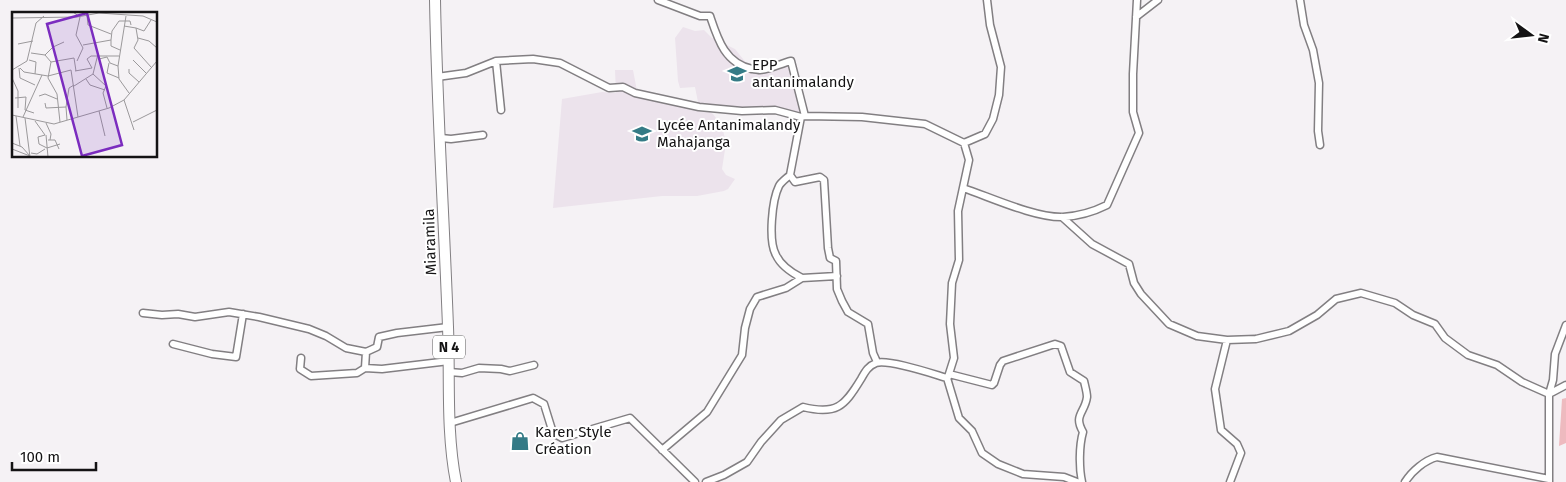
<svg xmlns="http://www.w3.org/2000/svg" width="1566" height="482" font-family="'Fira Sans',sans-serif">
<style>
.built{fill:#ece3ec}
.green{fill:#eebabf}
.lines{fill:none;stroke-linecap:round;stroke-linejoin:round}
.street-casing{stroke:#827f82;stroke-width:9}
.primary-casing{stroke:#827f82;stroke-width:12}
.street{stroke:#fff;stroke-width:6}
.primary{stroke:#fff;stroke-width:10}
.labels{text-anchor:middle;dominant-baseline:central;stroke-width:4;stroke-linejoin:round;paint-order:stroke}
.shield{fill:#fff;stroke:#5a5a5a;stroke-width:1}
.shield-label{font-size:14px;font-weight:bold;fill:#141314}
.poi-label{font-size:15px;fill:#141314;stroke:#fff;text-anchor:start}
.street-label{font-size:15px;fill:#141314;stroke:#fff}
.inset-road{fill:none;stroke:#9b999b;stroke-width:1}
.view{fill:#7b2cbf;fill-opacity:0.15;stroke:#7b2cbf;stroke-width:2.5}
.inset-edge{fill:none;stroke:#141314;stroke-width:2.5}
</style>
<rect width="100%" height="100%" fill="#f5f2f5"/>
<path class="built" d="M 683,27 L 695,31 L 704,30 L 712,38 L 735,49 L 747,64 L 772,66 L 794,63 L 801,95 L 801,117 L 775,110 L 699,107 L 695,87 L 680,88 L 678,81 L 675,38 Z
M 615,70 L 633,70 L 638,96 L 707,110 L 713,114 L 722,126 L 726,143 L 722,169 L 726,175 L 735,179 L 728,189 L 724,191 L 697,196 L 662,196 L 553,208 L 562,99 L 602,92 L 616,93 Z"/>
<path class="green" d="M 1566,398 L 1566,443 L 1559,446 L 1562,399 Z"/>
<g class="lines">
<g class="street-casing">
<path id="street" d="M 658,0 L 700,16 L 710,16 C 718,40 725,63 752,69 C 755,69 758,70 760,70 C 768,70 782,63 791,61 L 805,116
M 1300,0 L 1304,25 L 1313,50 L 1319,83 L 1318,131 L 1320,145
M 1136,17 L 1158,0
M 496,61 L 501,110
M 437,77 L 466,73 L 496,61 L 533,59 L 560,63 L 609,88 L 623,87 L 635,93 L 699,107 L 742,111 L 775,110 L 801,117 L 805,116 L 862,117 L 925,124 L 964,143 L 985,134 L 993,119 L 999,95 L 1001,67 L 990,25 L 987,0
M 801,117 L 790,175 L 795,182 L 820,177 L 824,180 L 828,248 L 830,258 L 836,261 L 837,289 L 842,301 L 848,312 L 868,324 L 873,353 L 877,362
M 441,138 L 451,139 L 483,135
M 790,175 C 787,178 781,182 779,186 C 772,200 768,241 776,255 C 781,266 792,273 802,278
M 963,188 C 990,197 1035,218 1063,217 C 1079,216 1093,212 1107,205 L 1139,133 L 1133,112 L 1133,74 L 1137,0
M 1062,217 L 1092,244 L 1129,264 L 1134,283 L 1141,294 L 1169,324 L 1197,336 L 1227,340 L 1256,339 L 1289,331 L 1317,315 L 1336,299 L 1361,293 L 1395,303 L 1413,315 L 1435,324 L 1445,338 L 1468,355 L 1497,365 L 1522,382 L 1549,394 L 1566,385
M 143,313 L 162,315 L 178,314 L 195,317 L 229,312 L 259,317 L 309,329 L 326,336 L 346,348 L 366,352 L 377,347 L 379,337 L 397,333 L 448,327
M 1227,340 L 1215,389 L 1221,430 L 1237,444 L 1241,453 L 1230,482
M 173,344 L 212,354 L 236,357 L 243,314
M 301,358 L 300,369 L 311,376 L 357,373 L 365,368 L 366,352
M 365,368 L 382,369 L 449,361
M 449,372 L 462,373 L 479,368 L 501,369 L 510,371 L 534,365
M 949,374 L 992,385 L 994,383 L 1000,365 L 1003,361 L 1055,344 L 1061,346 L 1070,372 L 1084,381 C 1085,386 1087,392 1087,397 C 1085,413 1073,415 1083,432 C 1079,446 1079,468 1082,482
M 948,377 L 954,358 L 950,324 L 952,283 L 959,260 L 958,211 L 969,160 L 964,143
M 450,423 L 533,398 L 544,404 L 553,433 L 562,438 L 630,418 L 695,482
M 662,450 L 707,412 L 742,355 L 745,328 L 750,309 L 757,297 L 786,288 L 802,278 L 837,276
M 706,482 L 724,475 L 747,462 L 761,442 L 781,420 L 803,407 C 836,415 844,407 861,379 C 865,372 868,366 876,363 C 889,359 933,374 947,378 L 959,418 L 972,431 L 982,453 L 998,464 L 1023,474 L 1064,477 L 1077,482
M 1405,482 C 1412,471 1425,460 1437,457 L 1549,479
M 1549,482 L 1549,394 L 1553,380 L 1555,354 L 1566,325"/>
</g>
<g class="primary-casing">
<path id="primary" d="M 435,0 C 437,109 444,218 448,327 C 450,378 446,431 456,482"/>
</g>
<use href="#street" class="street"/>
<use href="#primary" class="primary"/>
</g>
<defs>
<g id="school-bare" transform="scale(1.5)"><path d="M0-5L7-2L0 1L-7-2ZM-4 1L0 2.5L4 1V4Q0 6-4 4Z" fill="#347b86" stroke="#fff" stroke-width="2.5" paint-order="stroke"/></g>
<g id="shop-bare" transform="scale(1.5)"><path d="M-5-2.5h2.3a2.7 3.5 0 0 1 5.4 0H5L5.5 6h-11ZM-1.5-2.5h3a1.5 2.3 0 0 0-3 0Z" fill="#347b86" stroke="#fff" stroke-width="2.5" paint-order="stroke"/></g>
</defs>
<g fill-rule="evenodd">
<use href="#school-bare" x="737" y="74"/>
<use href="#school-bare" x="642" y="134"/>
<use href="#shop-bare" x="520" y="441"/>
</g>
<g class="labels">
<rect class="shield" x="433" y="335.5" width="32" height="23" rx="4"/>
<g class="shield-label">
<text x="449" y="347">N 4</text>
</g>
<g class="poi-label">
<text x="752" y="65">EPP<tspan x="752" dy="17">antanimalandy</tspan></text>
<text x="657" y="125">Lycée Antanimalandy<tspan x="657" dy="17">Mahajanga</tspan></text>
<text x="535" y="432">Karen Style<tspan x="535" dy="17">Création</tspan></text>
</g>
<g class="street-label">
<text transform="translate(430 242) rotate(-92)">Miaramila</text>
</g>
</g>
<g transform="translate(12 12)">
<rect width="145" height="145" fill="#f5f2f5"/>
<path class="inset-road" d="M 61,0 L 68,5 L 64,23 L 71,36 L 65,49M 75,3 L 76,13 L 99,22M 114,4 L 106,54 L 107,67 L 117,81M 0,6 L 65,5 L 87,1 L 131,4 L 145,10M 112,14 L 124,16 L 126,28 L 122,36 L 139,55M 124,16 L 132,19 L 139,8M 126,26 L 137,29 L 145,36M 99,28 L 99,34 L 108,38M 6,32 L 21,29M 71,33 L 99,28 L 100,19 L 107,9 L 118,9 L 119,13M 19,41 L 33,43 L 39,50 L 62,46 L 64,59M 86,42 L 81,62 L 94,74 L 91,81 L 95,96M 33,43 L 41,35 L 52,30M 87,47 L 95,45 L 98,51 L 106,54M 17,48 L 24,50 L 23,62M 121,48 L 134,61M 39,50 L 36,66 L 45,82 L 48,110M 97,51 L 95,61 L 107,66M 7,56 L 8,66 L 23,73M 8,56 L 12,60 L 36,64 L 59,58 L 66,105M 80,56 L 75,47 L 79,44 L 107,44M 117,57 L 117,61 L 127,70M 0,58 L 15,49 L 24,11 L 32,4M 63,59 L 80,56M 0,66 L 6,79 L 6,96M 74,67 L 78,73 L 93,78M 62,74 L 81,62M 27,84 L 33,82 L 45,87M 3,86 L 14,85 L 13,98 L 22,101M 112,88 L 122,118M 33,91 L 34,96 L 54,95 L 55,108M 54,95 L 57,76 L 62,73M 87,99 L 93,124M 0,103 L 42,112 L 97,96 L 112,88 L 145,49M 4,104 L 8,134M 11,105 L 30,63M 13,106 L 18,145M 23,109 L 33,123 L 26,125 L 27,132 L 35,136 L 48,132M 121,110 L 145,98M 34,111 L 39,122 L 38,128M 34,123 L 36,145M 36,128 L 43,128 L 47,137M 0,131 L 10,135 L 18,144M 0,137 L 18,144M 19,141 L 25,142 L 33,137"/>
<path class="view" d="M 75,1 L 110,133 L 70,144 L 35,12 Z"/>
<rect width="145" height="145" class="inset-edge"/>
</g>
<g transform="translate(1531 35) rotate(105)" stroke="#ffffff" stroke-width="4" paint-order="stroke">
<path d="M0-4L9 19L0 12L-9 19Z" fill="#141314"/>
<text y="-8" font-size="14" font-weight="bold" text-anchor="middle" fill="#141314">N</text>
</g>
<path d="M12 462v8h84v-8" fill="none" stroke="#141314" stroke-width="2.5"/>
<text x="20" y="462" font-size="15" fill="#141314" stroke="#ffffff" stroke-width="4" paint-order="stroke">100 m</text>
</svg>
